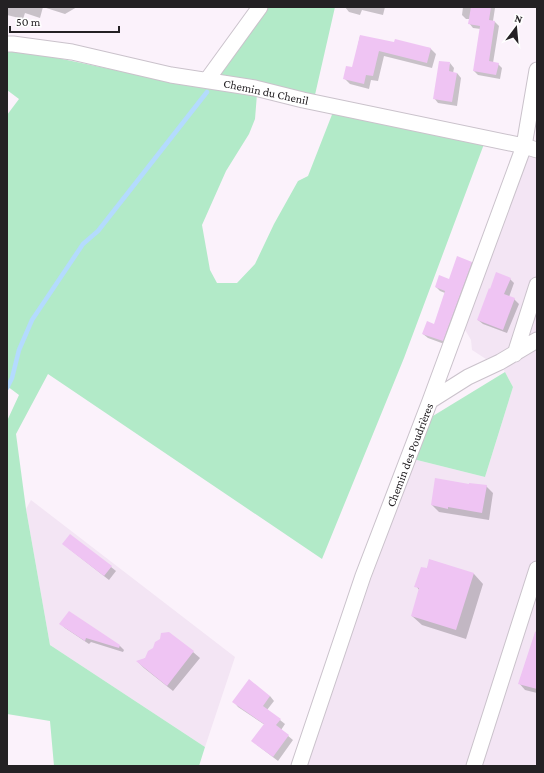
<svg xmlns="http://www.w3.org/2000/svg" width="544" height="773" font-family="'Crimson Pro',serif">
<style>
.built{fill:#f3e5f4}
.green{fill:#b2eac8}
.shadow{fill:#0003}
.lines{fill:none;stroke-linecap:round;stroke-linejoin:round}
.stream{stroke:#b4dbfe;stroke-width:4.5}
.building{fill:#efc4f3}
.minor-casing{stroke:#cac2cb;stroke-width:17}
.minor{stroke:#fff;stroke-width:15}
.labels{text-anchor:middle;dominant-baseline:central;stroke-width:3;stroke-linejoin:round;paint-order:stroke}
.street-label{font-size:12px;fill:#242124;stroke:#fff}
</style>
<rect width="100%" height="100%" fill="#fbf2fb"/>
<path class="built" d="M 527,155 L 537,158 L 537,766 L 307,766 L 321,721 L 413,459 L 485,477 L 513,387 L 496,356 L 486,359 L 472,350 L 471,340 L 464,328 Z
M 31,500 L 235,657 L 205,747 L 50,645 L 26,509 Z"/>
<path class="green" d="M 257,7 L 335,7 L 312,108 L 257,94 L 255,119 L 249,134 L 226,171 L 202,225 L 210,270 L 217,283 L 237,283 L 255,264 L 274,224 L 298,181 L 308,176 L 333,112 L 484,144 L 404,358 L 322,559 L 48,374 L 16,434 L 26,509 L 50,645 L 205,747 L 199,766 L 54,766 L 50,721 L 7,714 L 7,421 L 19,395 L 7,386 L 7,115 L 19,99 L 7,90 L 7,51 L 19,50 L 158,79 L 199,86 Z
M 505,372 L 513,387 L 485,477 L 413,459 L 428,419 Z"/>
<path class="shadow" d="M 7,7 L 77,7 L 65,14 L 43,7 L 40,18 L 25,13 L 23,19 L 7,15 Z
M 345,7 L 385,7 L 383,15 L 362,10 L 360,15 L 349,12 Z
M 463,7 L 494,7 L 495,8 L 493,21 L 495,22 L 499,26 L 493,63 L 498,64 L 502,68 L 500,79 L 478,75 L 474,71 L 481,29 L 473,28 L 469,23 L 470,19 L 466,19 L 462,15 Z
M 360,36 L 394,44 L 430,48 L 436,54 L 432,68 L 384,56 L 378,81 L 371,80 L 369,89 L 350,84 L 344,78 L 353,68 Z
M 450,63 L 454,68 L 453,73 L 457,73 L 461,78 L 457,106 L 438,103 L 434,98 Z
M 471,262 L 476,267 L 447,345 L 428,338 L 423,334 L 435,325 L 445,293 L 440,291 L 436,287 L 449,280 Z
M 510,279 L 514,283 L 509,297 L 514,299 L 519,304 L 507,333 L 483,324 L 478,320 Z
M 469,486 L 486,486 L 493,493 L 489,520 L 439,512 L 432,505 Z
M 68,548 L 111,567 L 116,571 L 109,580 Z
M 430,560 L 474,574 L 483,584 L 466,639 L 422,625 L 412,616 L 420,591 L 416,586 L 427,569 Z
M 61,624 L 120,646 L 124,650 L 123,652 L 91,642 L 89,644 L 65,628 Z
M 537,628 L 537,693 L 525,690 L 519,683 Z
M 193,652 L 200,658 L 173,691 L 144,668 L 138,662 L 146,658 Z
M 270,696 L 274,701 L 267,710 L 280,720 L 285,724 L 281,730 L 293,740 L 278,761 L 257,745 L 265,725 L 238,707 L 234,702 Z"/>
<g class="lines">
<path class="stream" d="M 7,388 L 12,378 L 19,350 L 32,320 L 83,244 L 98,231 L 207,92"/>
</g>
<path class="building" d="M 471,7 L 491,7 L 489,20 L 495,21 L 489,61 L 499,63 L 496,75 L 473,71 L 480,26 L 468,24 Z
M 360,35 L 394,42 L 395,39 L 431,48 L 427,63 L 379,51 L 373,76 L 366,75 L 364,84 L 343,79 L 346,66 L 352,67 Z
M 439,61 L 450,62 L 449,71 L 457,73 L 452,102 L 433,99 Z
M 457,256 L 472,262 L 443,341 L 422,334 L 427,321 L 434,324 L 445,291 L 435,287 L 439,275 L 449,279 Z
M 496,272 L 511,278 L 504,294 L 515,298 L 503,330 L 477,320 L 489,288 L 490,289 Z
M 435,478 L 469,484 L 469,483 L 487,485 L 482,513 L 448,507 L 448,509 L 431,505 Z
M 70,534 L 112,566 L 104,576 L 62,544 Z
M 429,559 L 474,573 L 456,630 L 411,616 L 419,588 L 414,587 L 421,567 L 427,568 Z
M 69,611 L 120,645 L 119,648 L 86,638 L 85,641 L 59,624 Z
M 169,632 L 194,651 L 167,686 L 136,661 L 145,658 L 148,651 L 153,648 L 155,642 L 160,639 L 161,633 Z
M 535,632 L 537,633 L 537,689 L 518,684 Z
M 249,679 L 270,696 L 263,706 L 281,719 L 276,725 L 289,735 L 273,757 L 251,741 L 264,724 L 232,702 Z"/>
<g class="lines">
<g class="minor-casing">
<path id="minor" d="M 7,44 L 13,44 L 72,52 L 171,75 L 255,88 L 303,100 L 524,146 L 537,150
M 207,80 L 260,7
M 515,354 L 537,285
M 430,401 L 468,377 L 500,362 L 537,340
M 299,766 L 363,576 L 430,401 L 524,146 L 537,70
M 474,766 L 537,569"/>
</g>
<use href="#minor" class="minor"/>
</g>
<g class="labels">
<g class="street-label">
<text transform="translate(266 92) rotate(12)">Chemin du Chenil</text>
<text transform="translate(410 455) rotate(-69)">Chemin des Poudrières</text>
</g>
</g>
<rect width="544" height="773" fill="none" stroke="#242124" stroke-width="16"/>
<g transform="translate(516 28) rotate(16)" stroke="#ffffff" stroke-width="3" paint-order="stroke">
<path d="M0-3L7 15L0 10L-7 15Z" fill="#242124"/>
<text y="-6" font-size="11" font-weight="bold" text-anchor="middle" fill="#242124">N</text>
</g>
<path d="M10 26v6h109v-6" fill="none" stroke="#242124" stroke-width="2"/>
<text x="16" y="26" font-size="12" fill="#242124" stroke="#ffffff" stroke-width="3" paint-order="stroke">50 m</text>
</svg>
